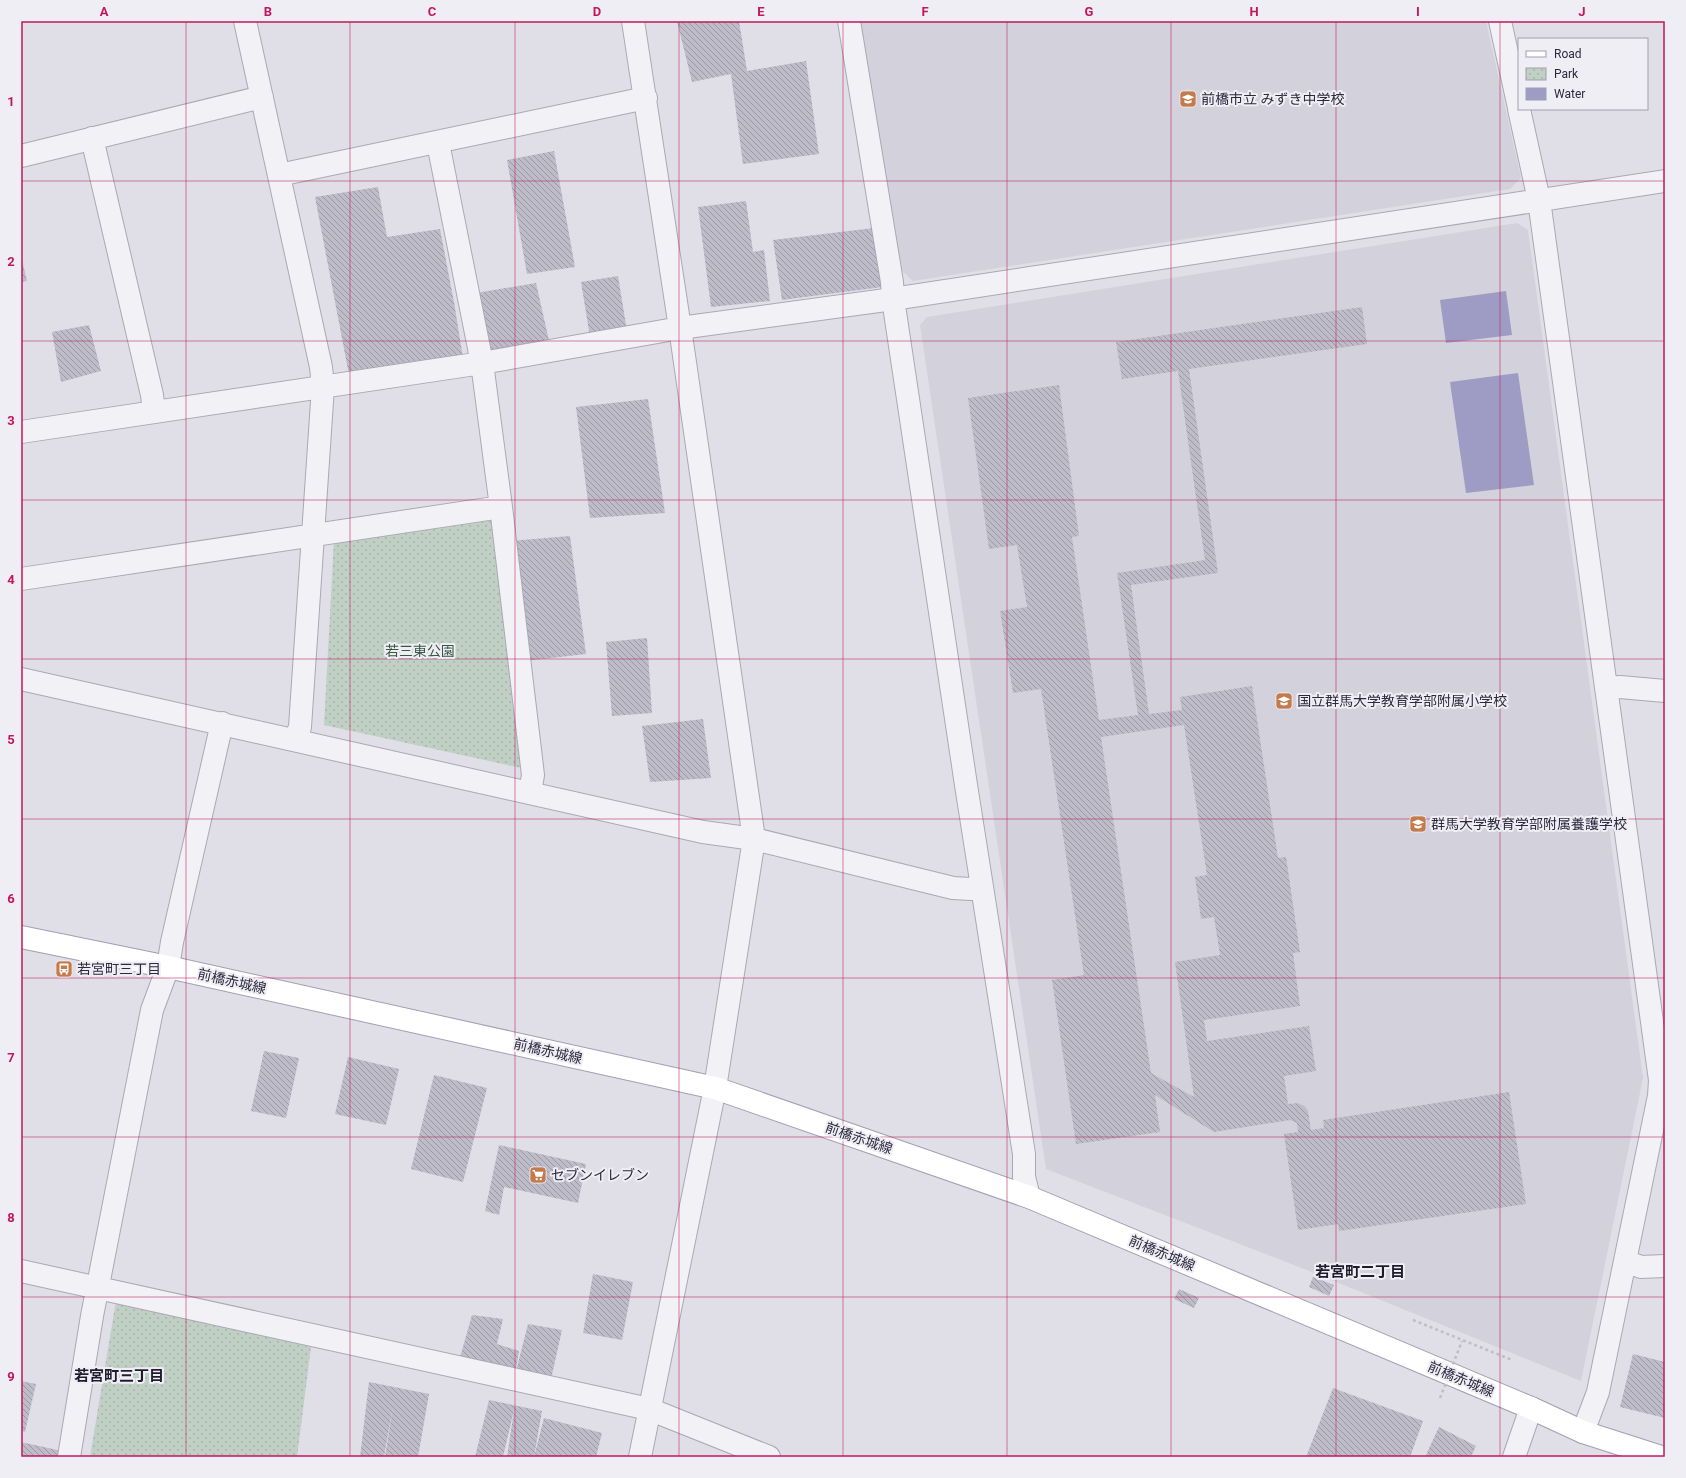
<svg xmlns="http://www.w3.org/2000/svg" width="1686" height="1478" font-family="Roboto,'Noto Sans JP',sans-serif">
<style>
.built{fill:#d3d1dc}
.park{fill:url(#park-dots)}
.water{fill:#9e9cc4}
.building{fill:url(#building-back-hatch);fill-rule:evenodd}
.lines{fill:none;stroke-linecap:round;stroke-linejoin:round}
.minor-casing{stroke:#aaa8b4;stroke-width:24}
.major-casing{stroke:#a19fb2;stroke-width:24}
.path{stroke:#bfbdc6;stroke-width:2.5;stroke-dasharray:3 3;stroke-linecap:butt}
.minor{stroke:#f2f1f6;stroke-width:22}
.major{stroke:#fff;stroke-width:22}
.path-bridge{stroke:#bfbdc6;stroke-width:2.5;stroke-dasharray:3 3;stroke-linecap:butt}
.grid{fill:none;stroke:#c2185b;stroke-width:1;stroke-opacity:0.55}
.labels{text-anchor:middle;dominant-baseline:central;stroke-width:4;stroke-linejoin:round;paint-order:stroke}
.poi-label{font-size:14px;fill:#2c293d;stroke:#efeef5;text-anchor:start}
.park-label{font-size:14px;fill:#375742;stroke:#efeef5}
.street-label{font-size:14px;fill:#2c293d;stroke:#efeef5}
.neighbourhood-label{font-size:15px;font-weight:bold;fill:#1f1b2d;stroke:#efeef5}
.neatline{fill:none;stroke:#c2185b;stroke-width:1.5}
.grid-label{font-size:13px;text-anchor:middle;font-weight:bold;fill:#c2185b}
</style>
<defs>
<pattern id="park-dots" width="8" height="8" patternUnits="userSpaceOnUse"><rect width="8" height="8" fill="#c0d0c5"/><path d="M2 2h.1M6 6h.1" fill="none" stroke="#a5b3aa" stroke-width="1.8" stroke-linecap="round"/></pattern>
<pattern id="building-back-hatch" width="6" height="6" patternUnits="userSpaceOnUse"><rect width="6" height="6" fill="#bebcc9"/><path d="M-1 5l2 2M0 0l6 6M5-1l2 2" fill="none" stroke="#9b99a4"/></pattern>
</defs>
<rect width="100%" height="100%" fill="#e0dfe7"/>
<path class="built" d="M 859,21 L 1486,21 L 1521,178 L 1510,189 L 913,281 L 901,270 Z
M 1517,223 L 1528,230 L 1643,1078 L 1581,1381 L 1304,1269 L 1046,1169 L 920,325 L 927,317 Z"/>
<path class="park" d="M 498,516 L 526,769 L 324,725 L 334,539 Z
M 116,1301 L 311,1347 L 297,1457 L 90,1457 Z"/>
<path class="water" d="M 1506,291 L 1512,335 L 1446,343 L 1440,300 Z
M 1518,373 L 1534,485 L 1466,493 L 1450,382 Z"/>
<path class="building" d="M 677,21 L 739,21 L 747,71 L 806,61 L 819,154 L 743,164 L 731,74 L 692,82 Z
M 554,151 L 575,267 L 527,274 L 507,160 Z
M 378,187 L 387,237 L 440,229 L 454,302 L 463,358 L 349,375 L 315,197 Z
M 746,201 L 753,252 L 764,250 L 770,301 L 711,307 L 698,207 Z
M 874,228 L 882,287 L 782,300 L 773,240 Z
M 21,256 L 27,281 L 21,282 Z
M 618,276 L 627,331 L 590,337 L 581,282 Z
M 536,283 L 550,345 L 486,356 L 476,293 Z
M 1362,307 L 1367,344 L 1189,369 L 1218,573 L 1131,585 L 1149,714 L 1182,710 L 1180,697 L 1252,686 L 1278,858 L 1286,857 L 1300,952 L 1293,953 L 1300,1006 L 1204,1020 L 1207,1041 L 1309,1026 L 1316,1071 L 1284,1076 L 1288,1104 L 1298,1103 L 1304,1106 L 1308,1111 L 1311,1130 L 1324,1128 L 1323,1120 L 1509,1092 L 1526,1204 L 1339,1231 L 1338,1224 L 1298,1230 L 1284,1134 L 1298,1132 L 1297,1123 L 1290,1120 L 1214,1132 L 1155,1095 L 1160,1132 L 1076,1144 L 1052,980 L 1084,975 L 1041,689 L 1013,693 L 1000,611 L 1027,607 L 1017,545 L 989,549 L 968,398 L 1059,385 L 1079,536 L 1072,537 L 1099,720 L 1138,715 L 1117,573 L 1205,560 L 1178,371 L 1122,379 L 1116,342 ZM 1184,725 L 1207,875 L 1195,877 L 1201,919 L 1214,917 L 1220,955 L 1175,962 L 1194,1097 L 1151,1073 L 1101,737 Z
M 89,325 L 101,371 L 61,382 L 52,332 Z
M 648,399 L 665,513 L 590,518 L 576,407 Z
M 570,536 L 586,654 L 525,661 L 510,541 Z
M 647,638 L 652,713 L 612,716 L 606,642 Z
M 703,719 L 711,778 L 650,782 L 642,726 Z
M 264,1051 L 299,1058 L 286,1118 L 251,1111 Z
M 348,1057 L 399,1069 L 386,1125 L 335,1114 Z
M 434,1075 L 487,1088 L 463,1182 L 411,1169 Z
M 499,1145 L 586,1164 L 578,1203 L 504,1187 L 499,1215 L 485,1211 Z
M 593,1274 L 633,1282 L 622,1340 L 583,1333 Z
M 1313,1277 L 1334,1285 L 1329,1296 L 1309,1287 Z
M 1179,1289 L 1199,1298 L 1194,1308 L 1174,1299 Z
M 472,1315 L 503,1319 L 497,1344 L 519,1351 L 515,1375 L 528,1324 L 562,1330 L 549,1388 L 457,1368 Z
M 1633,1354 L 1665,1362 L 1665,1418 L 1620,1407 Z
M 21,1381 L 36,1384 L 25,1432 L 21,1431 Z
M 369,1382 L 429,1394 L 418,1457 L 385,1457 L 393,1406 L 384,1457 L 360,1457 Z
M 1333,1388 L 1423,1421 L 1410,1457 L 1306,1457 Z
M 489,1400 L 542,1411 L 534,1457 L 507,1457 L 514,1410 L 503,1457 L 475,1457 Z
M 544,1418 L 602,1433 L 596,1457 L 534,1457 Z
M 1439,1427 L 1476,1446 L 1471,1457 L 1425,1457 Z
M 21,1442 L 62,1451 L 61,1457 L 21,1457 Z"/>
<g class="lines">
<g class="minor-casing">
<path id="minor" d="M 245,21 L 321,367 L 323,387 L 300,727 L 295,740
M 633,21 L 680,328 L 754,839 L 715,1088 L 640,1457
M 849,21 L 892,282 L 893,299 L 966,785 L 1024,1154 L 1024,1177 L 1029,1197
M 1500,21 L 1519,108
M 1519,109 L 1539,200 L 1660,1080 L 1659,1096 L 1598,1392 L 1583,1432
M 92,138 L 152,395 L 154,412
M 438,143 L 482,363 L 501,507 L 533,775 L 530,793
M 21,156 L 262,97
M 279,175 L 646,98
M 21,432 L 482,363 L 680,328 L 893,299 L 1665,181
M 21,579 L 501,507
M 21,679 L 703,832 L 754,839 L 953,888 L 971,889 L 982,887
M 1606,688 L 1620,687 L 1665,691
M 1625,1261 L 1641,1267 L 1665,1266
M 21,1271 L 649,1409 L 769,1457
M 69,1457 L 92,1316 L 152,1010 L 168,967 L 172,942 L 222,723
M 1514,1457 L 1531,1408"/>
</g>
<g class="major-casing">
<path id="major" d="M 21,937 L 168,967 L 715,1088 L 1029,1197 L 1531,1408 L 1583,1432 L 1661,1457"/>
</g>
<path class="path" d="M 1413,1320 L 1512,1360"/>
<use href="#minor" class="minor"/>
<use href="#major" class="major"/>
<path class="path-bridge" d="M 1440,1398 L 1462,1341"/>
</g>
<path class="grid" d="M 186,21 L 186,1457M 350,21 L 350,1457M 515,21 L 515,1457M 679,21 L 679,1457M 843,21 L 843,1457M 1007,21 L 1007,1457M 1171,21 L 1171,1457M 1336,21 L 1336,1457M 1500,21 L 1500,1457M 21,181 L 1665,181M 21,341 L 1665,341M 21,500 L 1665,500M 21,659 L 1665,659M 21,819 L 1665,819M 21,978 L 1665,978M 21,1137 L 1665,1137M 21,1297 L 1665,1297"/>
<defs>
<g id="school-square" transform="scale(0.9)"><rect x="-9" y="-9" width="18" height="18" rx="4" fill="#c37a4c" stroke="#efeef5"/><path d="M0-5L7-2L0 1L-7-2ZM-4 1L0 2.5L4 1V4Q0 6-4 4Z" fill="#fff"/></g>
<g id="bus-square" transform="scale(0.9)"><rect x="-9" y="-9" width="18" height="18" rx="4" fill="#c37a4c" stroke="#efeef5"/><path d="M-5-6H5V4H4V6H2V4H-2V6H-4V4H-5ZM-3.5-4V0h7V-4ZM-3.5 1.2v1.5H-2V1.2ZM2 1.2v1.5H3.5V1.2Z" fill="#fff"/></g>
<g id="supermarket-square" transform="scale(0.9)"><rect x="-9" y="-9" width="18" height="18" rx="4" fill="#c37a4c" stroke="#efeef5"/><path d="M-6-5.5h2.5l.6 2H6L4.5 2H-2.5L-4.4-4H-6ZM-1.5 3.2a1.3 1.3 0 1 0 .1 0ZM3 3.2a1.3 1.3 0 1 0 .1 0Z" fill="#fff"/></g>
</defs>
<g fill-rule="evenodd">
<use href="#school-square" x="1188" y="99"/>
<use href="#school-square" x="1284" y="701"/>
<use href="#school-square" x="1418" y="824"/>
<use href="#bus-square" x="64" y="969"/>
<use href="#supermarket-square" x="538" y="1175"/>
</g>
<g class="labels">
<g class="poi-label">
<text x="1201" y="99">前橋市立 みずき中学校</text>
<text x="1297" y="701">国立群馬大学教育学部附属小学校</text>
<text x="1431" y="824">群馬大学教育学部附属養護学校</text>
<text x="77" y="969">若宮町三丁目</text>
<text x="551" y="1175">セブンイレブン</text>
</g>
<g class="park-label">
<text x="420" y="651">若三東公園</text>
</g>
<g class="street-label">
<text transform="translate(232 981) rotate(13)">前橋赤城線</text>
<text transform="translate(548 1051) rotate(13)">前橋赤城線</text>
<text transform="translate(859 1138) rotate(19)">前橋赤城線</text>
<text transform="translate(1162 1253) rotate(23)">前橋赤城線</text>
<text transform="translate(1461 1379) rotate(23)">前橋赤城線</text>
</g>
<g class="neighbourhood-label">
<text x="1360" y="1272">若宮町二丁目</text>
<text x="119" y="1376">若宮町三丁目</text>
</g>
</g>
<rect width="1686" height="1478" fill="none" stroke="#efeef5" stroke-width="44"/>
<rect x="1518" y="38" width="130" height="72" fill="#efeef5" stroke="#a19fab"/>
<rect x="1526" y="51" width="20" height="6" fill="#ffffff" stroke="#a19fab"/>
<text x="1554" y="58" font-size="12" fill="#2c293d">Road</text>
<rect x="1526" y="68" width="20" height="12" fill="url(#park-dots)" stroke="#a19fab"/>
<text x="1554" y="78" font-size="12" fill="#2c293d">Park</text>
<rect x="1526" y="88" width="20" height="12" fill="#9e9cc4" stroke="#a19fab"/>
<text x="1554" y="98" font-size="12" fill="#2c293d">Water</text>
<rect x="22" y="22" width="1642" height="1434" class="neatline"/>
<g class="grid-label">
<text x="104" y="16">A</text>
<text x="268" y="16">B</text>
<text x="432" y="16">C</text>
<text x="597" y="16">D</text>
<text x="761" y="16">E</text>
<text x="925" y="16">F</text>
<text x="1089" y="16">G</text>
<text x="1254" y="16">H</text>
<text x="1418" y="16">I</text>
<text x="1582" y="16">J</text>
<text x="11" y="106">1</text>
<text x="11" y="266">2</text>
<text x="11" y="425">3</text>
<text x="11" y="584">4</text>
<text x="11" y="744">5</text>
<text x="11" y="903">6</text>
<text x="11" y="1062">7</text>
<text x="11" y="1222">8</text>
<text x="11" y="1381">9</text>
</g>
</svg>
